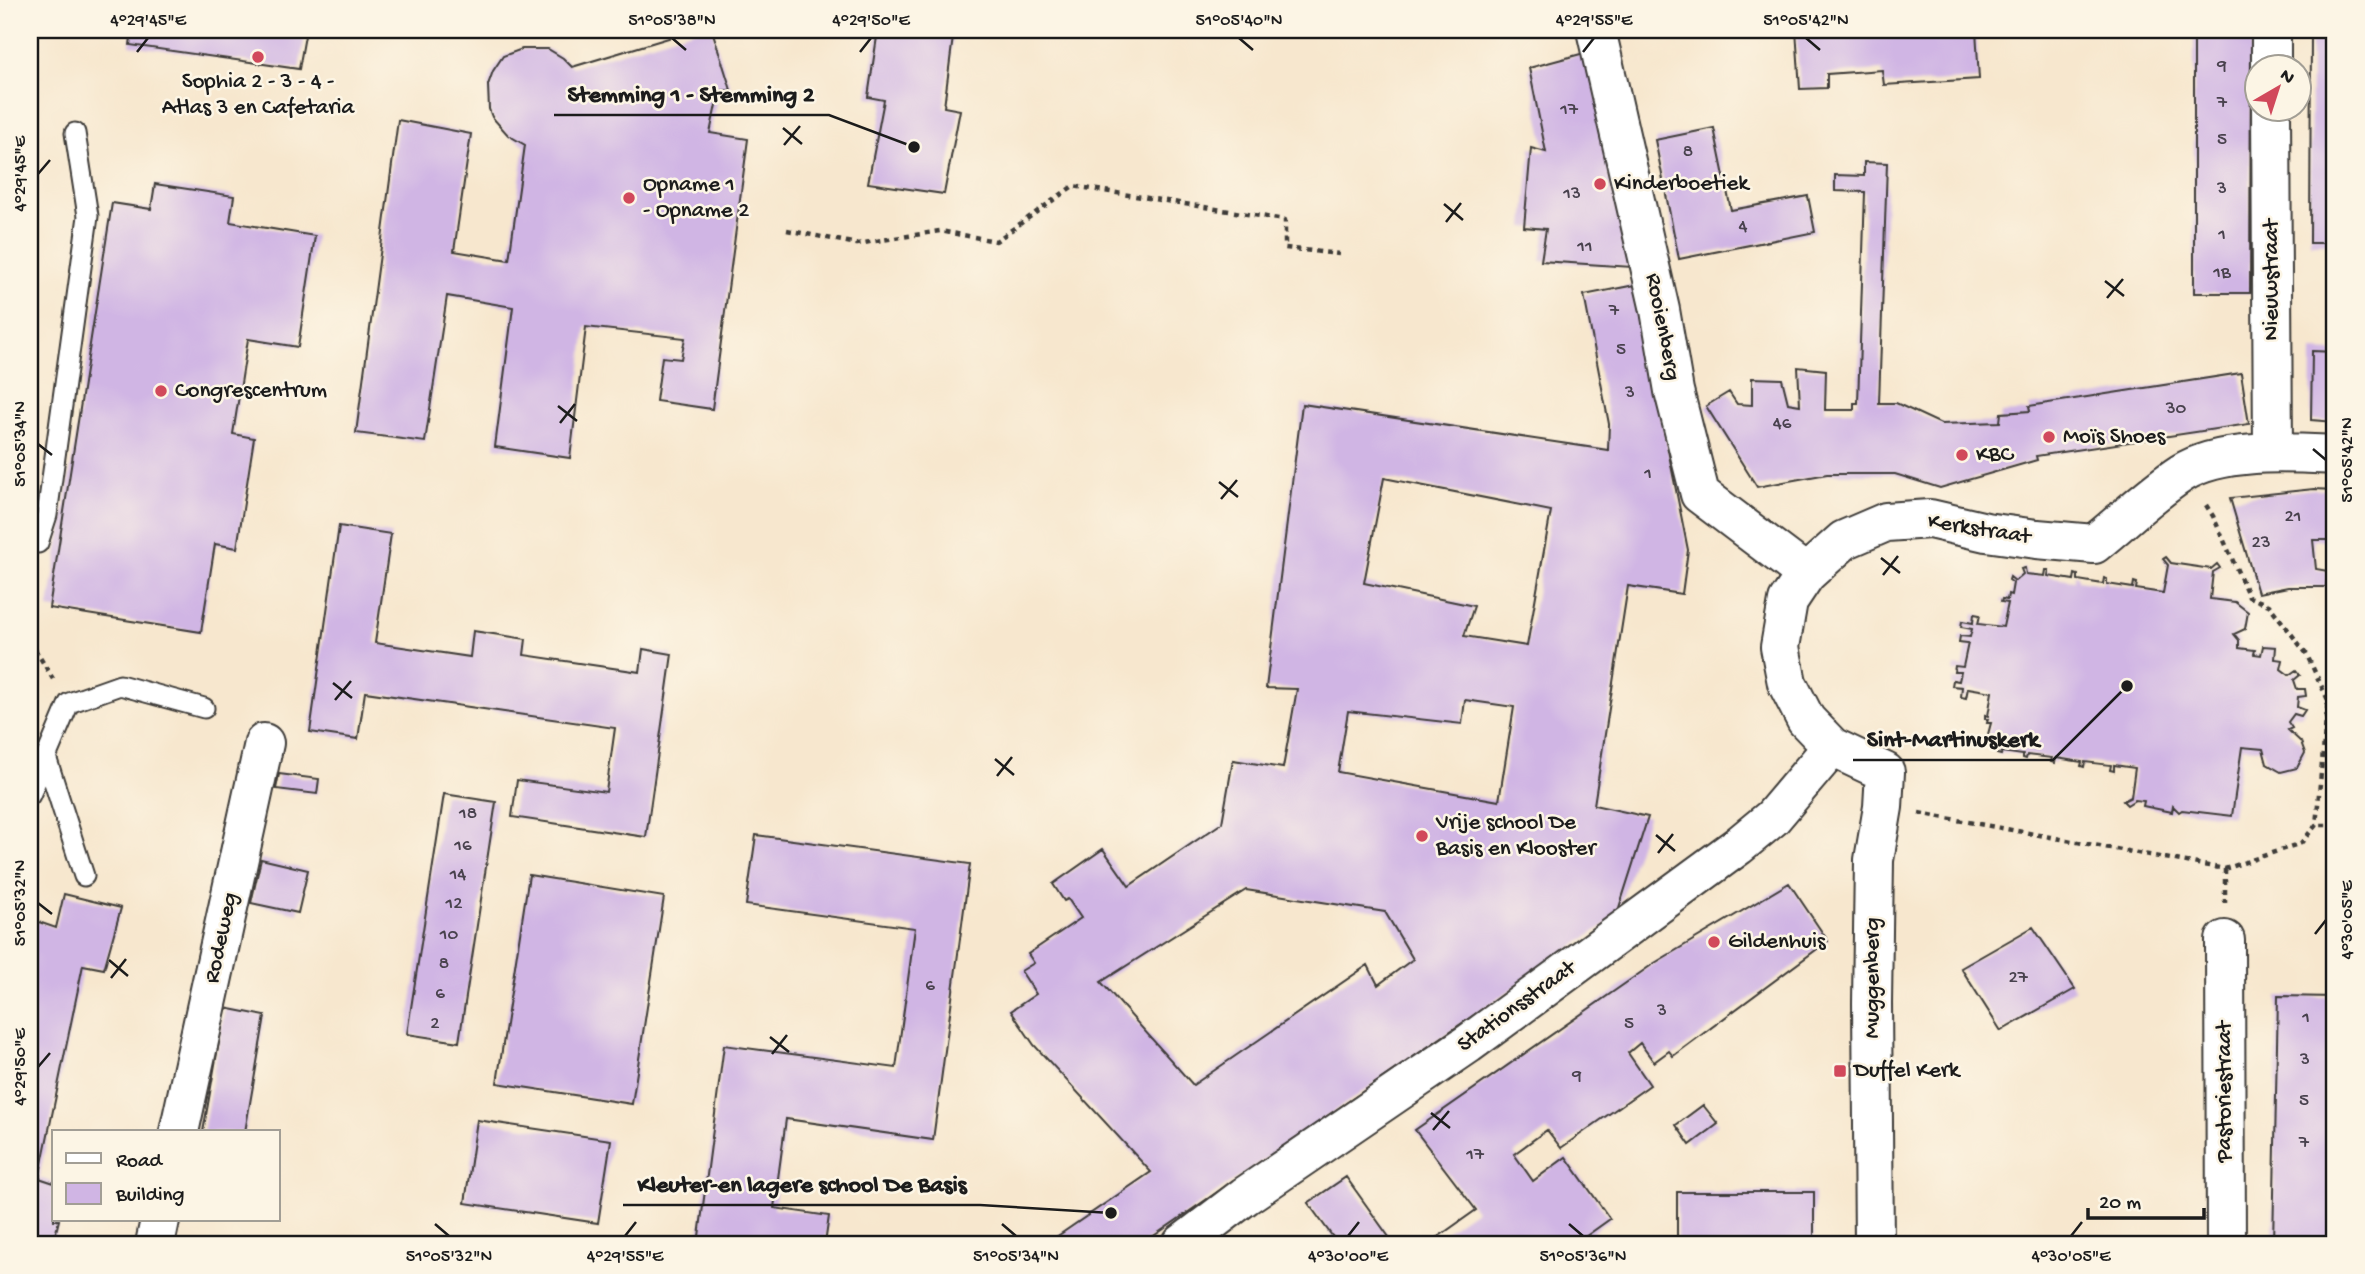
<svg xmlns="http://www.w3.org/2000/svg" width="2365" height="1274" font-family="'Gochi Hand',sans-serif">
<style>
.building{fill:#d0b5e4;fill-rule:evenodd}
.lines{fill:none;stroke-linecap:round;stroke-linejoin:round}
.service-casing{stroke:#3d3a37;stroke-width:23}
.minor-casing{stroke:#3d3a37;stroke-width:42}
.tertiary-casing{stroke:#3d3a37;stroke-width:42}
.path{stroke:#3d3a37;stroke-width:4.5;stroke-dasharray:5 5;stroke-linecap:butt}
.service{stroke:#fff;stroke-width:19}
.minor{stroke:#fff;stroke-width:38}
.tertiary{stroke:#fff;stroke-width:38}
.ticks{fill:none;stroke:#1c1c1c;stroke-width:2.5}
.poi-dot{fill:#d1495b;stroke:#fcf5e5;stroke-width:2.5}
.labels{text-anchor:middle;dominant-baseline:central;stroke-width:5;stroke-linejoin:round;paint-order:stroke}
.number-label{font-size:19px;fill:#49424e}
.poi-label{font-size:23px;fill:#1c1c1c;stroke:#fcf5e5;text-anchor:start}
.street-label{font-size:23px;fill:#1c1c1c;stroke:#fcf5e5}
.leader{fill:none;stroke:#1c1c1c;stroke-width:2.5}
.callout-dot{fill:#1c1c1c;stroke:#fcf5e5;stroke-width:2.5}
.callout-label{font-size:24px;text-anchor:middle;font-weight:bold;fill:#1c1c1c;stroke:#fcf5e5;stroke-width:5;stroke-linejoin:round;paint-order:stroke}
.neatline{fill:none;stroke:#1c1c1c;stroke-width:2.5}
.ticks-label{font-size:18px;text-anchor:middle;fill:#1c1c1c}
</style>
<rect width="100%" height="100%" fill="#fcf5e5"/>
<filter id="ink" filterUnits="userSpaceOnUse"><feTurbulence type="fractalNoise" baseFrequency=".0143" numOctaves="2"/><feDisplacementMap in="SourceGraphic" scale="14" xChannelSelector="R" yChannelSelector="G"/><feConvolveMatrix kernelMatrix="1 2 1 2 8 2 1 2 1" color-interpolation-filters="sRGB"/></filter>
<filter id="wash" filterUnits="userSpaceOnUse"><feTurbulence type="fractalNoise" baseFrequency=".00686" numOctaves="4" result="noise"/><feDisplacementMap in="SourceGraphic" scale="28" xChannelSelector="R" yChannelSelector="G"/><feGaussianBlur stdDeviation="1.57" result="paint"/><feColorMatrix in="noise" values="0 0 0 0 0 0 0 0 0 0 0 0 0 0 0 0 0 1.4 0 .05"/><feComposite in="paint" operator="in"/></filter>
<g filter="url(#wash)">
<rect width="100%" height="100%" fill="#f7e7ce"/>
<g id="blocks">
<path class="building" d="M 132,30 L 306,30 L 299,69 L 130,45 Z
M 695,30 L 712,30 L 731,90 L 719,91 L 710,133 L 748,139 L 712,409 L 656,401 L 662,357 L 681,359 L 685,338 L 586,327 L 570,458 L 495,447 L 513,307 L 447,296 L 425,442 L 356,433 L 398,120 L 471,134 L 454,251 L 509,260 L 525,145 L 508,135 L 492,117 L 489,109 L 488,85 L 493,71 L 503,56 L 522,49 L 548,49 L 563,58 L 572,67 Z
M 878,30 L 975,30 L 953,37 L 944,107 L 960,110 L 944,194 L 868,183 L 884,100 L 868,97 Z
M 1796,30 L 1976,30 L 1979,79 L 1884,85 L 1882,70 L 1827,74 L 1827,88 L 1800,89 Z
M 2194,30 L 2251,30 L 2250,293 L 2194,293 Z
M 2311,30 L 2335,30 L 2335,243 L 2310,243 Z
M 1588,52 L 1632,267 L 1541,261 L 1546,229 L 1524,227 L 1531,148 L 1546,152 L 1529,68 Z
M 1714,128 L 1731,210 L 1808,196 L 1815,232 L 1679,259 L 1655,140 Z
M 1864,162 L 1887,163 L 1879,403 L 1896,403 L 1941,424 L 2000,422 L 2001,413 L 2030,411 L 2029,406 L 2241,373 L 2249,424 L 2036,456 L 2037,460 L 1940,488 L 1895,474 L 1827,474 L 1757,487 L 1706,406 L 1729,392 L 1737,404 L 1752,405 L 1752,378 L 1782,379 L 1788,403 L 1800,405 L 1798,367 L 1826,370 L 1825,410 L 1854,410 L 1854,403 L 1858,403 L 1865,192 L 1835,191 L 1835,175 L 1864,176 Z
M 155,184 L 234,196 L 230,222 L 315,236 L 298,347 L 248,339 L 233,434 L 254,438 L 237,548 L 215,544 L 201,632 L 49,608 L 112,203 L 151,209 Z
M 1635,285 L 1688,550 L 1682,594 L 1628,586 L 1594,805 L 1648,817 L 1616,917 L 1142,1244 L 1046,1244 L 1151,1172 L 1034,1045 L 1011,1011 L 1036,994 L 1021,971 L 1034,963 L 1028,954 L 1081,918 L 1068,899 L 1064,901 L 1053,884 L 1103,849 L 1129,886 L 1222,823 L 1233,760 L 1283,768 L 1297,689 L 1266,688 L 1302,404 L 1608,450 L 1609,424 L 1584,295 ZM 1384,478 L 1551,511 L 1527,646 L 1464,636 L 1474,606 L 1364,583 ZM 1465,700 L 1514,707 L 1499,801 L 1338,772 L 1348,711 L 1462,724 ZM 1246,890 L 1385,912 L 1413,959 L 1378,985 L 1368,965 L 1193,1085 L 1101,982 Z
M 2312,351 L 2335,352 L 2335,422 L 2311,420 Z
M 2314,489 L 2335,490 L 2335,540 L 2313,540 L 2316,569 L 2328,571 L 2326,587 L 2288,587 L 2258,593 L 2230,498 Z
M 339,526 L 391,534 L 375,643 L 470,657 L 473,631 L 526,639 L 524,655 L 640,672 L 643,649 L 672,654 L 646,837 L 512,817 L 517,780 L 606,792 L 615,728 L 365,692 L 358,739 L 310,732 Z
M 2166,557 L 2171,563 L 2211,569 L 2217,564 L 2220,568 L 2213,572 L 2210,599 L 2235,602 L 2248,612 L 2245,629 L 2234,634 L 2239,640 L 2239,648 L 2255,650 L 2254,654 L 2261,655 L 2263,646 L 2276,647 L 2275,659 L 2283,660 L 2281,669 L 2289,675 L 2296,670 L 2300,675 L 2294,680 L 2297,689 L 2305,689 L 2306,696 L 2298,697 L 2297,707 L 2305,710 L 2301,716 L 2294,714 L 2288,722 L 2292,728 L 2288,730 L 2301,742 L 2305,753 L 2297,768 L 2281,772 L 2267,764 L 2263,749 L 2242,747 L 2232,816 L 2182,810 L 2179,812 L 2173,806 L 2172,812 L 2143,806 L 2144,801 L 2135,800 L 2127,805 L 2123,801 L 2131,797 L 2135,768 L 2114,765 L 2114,771 L 2110,770 L 2111,765 L 2085,762 L 2084,767 L 2081,766 L 2082,762 L 2056,758 L 2055,763 L 2051,762 L 2052,758 L 2027,755 L 2026,759 L 2023,758 L 2023,755 L 2002,752 L 2001,755 L 1997,754 L 1998,751 L 1987,738 L 1991,723 L 1987,723 L 1988,719 L 1985,719 L 1985,715 L 1988,716 L 1992,692 L 1968,688 L 1966,698 L 1961,697 L 1962,687 L 1952,686 L 1953,680 L 1959,681 L 1961,672 L 1954,672 L 1955,666 L 1963,667 L 1968,643 L 1959,642 L 1960,636 L 1970,637 L 1972,629 L 1961,627 L 1962,621 L 1973,623 L 1974,614 L 1980,615 L 1978,624 L 2003,627 L 2008,603 L 2001,602 L 2002,599 L 2007,600 L 2008,594 L 2011,595 L 2013,583 L 2009,580 L 2010,577 L 2015,581 L 2023,574 L 2021,569 L 2025,568 L 2026,574 L 2045,576 L 2046,570 L 2049,570 L 2048,576 L 2074,580 L 2075,574 L 2078,575 L 2078,580 L 2103,584 L 2104,578 L 2107,579 L 2107,584 L 2133,588 L 2134,582 L 2137,583 L 2136,589 L 2163,593 L 2168,565 L 2163,559 Z
M 279,774 L 319,779 L 317,794 L 276,789 Z
M 444,794 L 496,802 L 459,1042 L 407,1034 Z
M 756,835 L 970,864 L 933,1140 L 786,1119 L 774,1208 L 829,1216 L 825,1244 L 698,1244 L 724,1045 L 896,1068 L 915,928 L 746,905 Z
M 261,859 L 308,870 L 298,913 L 251,903 Z
M 529,875 L 664,897 L 632,1104 L 497,1083 Z
M 1789,883 L 1828,941 L 1673,1056 L 1669,1051 L 1654,1062 L 1640,1043 L 1628,1053 L 1650,1085 L 1561,1148 L 1547,1130 L 1514,1154 L 1533,1181 L 1566,1157 L 1610,1219 L 1575,1244 L 1428,1244 L 1476,1210 L 1415,1130 L 1653,964 Z
M 64,894 L 121,908 L 104,969 L 83,965 L 39,1178 L 54,1183 L 54,1220 L 59,1220 L 53,1244 L 41,1244 L 30,1242 L 30,919 L 56,928 Z
M 2033,927 L 2075,989 L 2001,1031 L 1961,968 Z
M 2278,996 L 2335,997 L 2331,1244 L 2273,1244 Z
M 225,1008 L 265,1016 L 245,1132 L 203,1132 Z
M 1703,1105 L 1718,1124 L 1690,1145 L 1676,1125 Z
M 477,1120 L 611,1140 L 598,1223 L 465,1203 Z
M 1346,1177 L 1394,1244 L 1338,1244 L 1308,1203 Z
M 1677,1192 L 1814,1192 L 1814,1244 L 1677,1244 Z"/>
</g>
</g>
<g filter="url(#ink)">
<use href="#blocks" fill-opacity="0" stroke="#3d3a37" stroke-width="2"/>
<g class="lines">
<g class="service-casing">
<path id="service" d="M 38,543 L 47,515 L 88,216 L 75,133
M 46,757 L 84,876
M 30,795 L 69,703 L 120,685 L 204,708"/>
</g>
<g class="minor-casing">
<path id="minor" d="M 2271,30 L 2271,66
M 2271,108 L 2273,452
M 2225,940 L 2226,1244
M 179,1132 L 264,743
M 155,1244 L 160,1220
M 1182,1244 L 1245,1196 L 1468,1044 L 1738,846 L 1772,818 L 1832,747
M 1874,1244 L 1872,1003 L 1874,860 L 1883,807 L 1885,772 L 1832,747 L 1806,720 L 1787,683 L 1780,647 L 1788,601 L 1806,574 L 1844,540 L 1886,522 L 1930,519 L 1986,532 L 2037,539 L 2094,544 C 2123,521 2151,493 2182,473 C 2222,448 2290,453 2335,455"/>
</g>
<g class="tertiary-casing">
<path id="tertiary" d="M 1596,30 L 1660,310 L 1674,391 L 1700,494 L 1806,574"/>
</g>
<path class="path" d="M 787,230 L 857,244 L 940,231 L 996,241 L 1073,186 L 1285,220 L 1285,248 L 1339,254
M 2206,505 L 2213,516 L 2249,597 L 2269,605 L 2306,653 L 2328,700 L 2316,825
M 30,598 L 34,571
M 30,641 L 53,679
M 1919,813 L 2225,869 L 2301,843 L 2316,825 L 2335,825
M 2225,869 L 2225,903"/>
<use href="#service" class="service"/>
<use href="#minor" class="minor"/>
<use href="#tertiary" class="tertiary"/>
</g>
</g>
<path class="ticks" d="M 672,38 L 686,50M 1239,38 L 1253,50M 1806,38 L 1820,50M 137,52 L 148,38M 860,52 L 871,38M 1583,52 L 1594,38M 783,128 L 802,144M 784,145 L 800,126M 38,174 L 50,160M 1444,204 L 1463,220M 1446,222 L 1461,203M 2105,281 L 2124,296M 2107,298 L 2123,279M 558,406 L 577,421M 560,423 L 575,404M 38,444 L 52,455M 2313,449 L 2326,460M 1219,482 L 1238,497M 1221,499 L 1237,480M 1881,558 L 1900,573M 1883,575 L 1898,556M 333,683 L 352,698M 335,700 L 351,681M 995,759 L 1014,775M 997,776 L 1012,757M 1656,835 L 1675,851M 1658,853 L 1673,834M 38,903 L 52,914M 2315,934 L 2326,920M 109,960 L 128,976M 111,978 L 126,959M 770,1037 L 789,1052M 772,1054 L 787,1035M 38,1067 L 50,1053M 1431,1113 L 1450,1128M 1433,1130 L 1449,1111M 435,1224 L 449,1236M 1002,1224 L 1016,1236M 1569,1224 L 1583,1236M 625,1236 L 636,1222M 1348,1236 L 1359,1222M 2071,1236 L 2082,1222"/>
<g class="poi-dot">
<circle cx="258" cy="57" r="7"/>
<circle cx="1600" cy="184" r="7"/>
<circle cx="629" cy="198" r="7"/>
<circle cx="161" cy="391" r="7"/>
<circle cx="2049" cy="437" r="7"/>
<circle cx="1962" cy="455" r="7"/>
<circle cx="1422" cy="836" r="7"/>
<circle cx="1714" cy="942" r="7"/>
<rect x="1833" y="1064" width="14" height="14" rx="3.5"/>
</g>
<g class="labels">
<g class="number-label">
<text x="2222" y="66">9</text>
<text x="2222" y="103">7</text>
<text x="1569" y="110">17</text>
<text x="2222" y="140">5</text>
<text x="1688" y="152">8</text>
<text x="2222" y="189">3</text>
<text x="1572" y="194">13</text>
<text x="1743" y="227">4</text>
<text x="2222" y="235">1</text>
<text x="1585" y="247">11</text>
<text x="2222" y="273">1B</text>
<text x="1614" y="311">7</text>
<text x="1621" y="350">5</text>
<text x="1630" y="393">3</text>
<text x="2176" y="409">30</text>
<text x="1782" y="424">46</text>
<text x="1648" y="474">1</text>
<text x="2293" y="517">21</text>
<text x="2261" y="543">23</text>
<text x="468" y="814">18</text>
<text x="463" y="846">16</text>
<text x="458" y="875">14</text>
<text x="454" y="904">12</text>
<text x="449" y="935">10</text>
<text x="444" y="964">8</text>
<text x="2018" y="978">27</text>
<text x="930" y="986">6</text>
<text x="440" y="994">6</text>
<text x="1662" y="1011">3</text>
<text x="2306" y="1018">1</text>
<text x="435" y="1024">2</text>
<text x="1629" y="1024">5</text>
<text x="2305" y="1060">3</text>
<text x="1577" y="1076">9</text>
<text x="2304" y="1101">5</text>
<text x="2304" y="1143">7</text>
<text x="1475" y="1155">17</text>
</g>
<g class="poi-label">
<text x="258" y="82" text-anchor="middle">Sophia 2 - 3 - 4 -<tspan x="258" dy="26">Atlas 3 en Cafetaria</tspan></text>
<text x="1614" y="184">Kinderboetiek</text>
<text x="643" y="185">Opname 1<tspan x="643" dy="26">- Opname 2</tspan></text>
<text x="175" y="391">Congrescentrum</text>
<text x="2063" y="437">Moïs Shoes</text>
<text x="1976" y="455">KBC</text>
<text x="1436" y="823">Vrije school De<tspan x="1436" dy="26">Basis en Klooster</tspan></text>
<text x="1728" y="942">Gildenhuis</text>
<text x="1854" y="1071">Duffel Kerk</text>
</g>
<g class="street-label">
<text transform="translate(2272 280) rotate(-90)">Nieuwstraat</text>
<text transform="translate(1662 327) rotate(79)">Rooienberg</text>
<text transform="translate(1979 530) rotate(9)">Kerkstraat</text>
<text transform="translate(222 938) rotate(-78)">Rodeweg</text>
<text transform="translate(1873 978) rotate(-90)">Muggenberg</text>
<text transform="translate(1517 1007) rotate(-36)">Stationsstraat</text>
<text transform="translate(2225 1092) rotate(-90)">Pastoriestraat</text>
</g>
</g>
<path class="leader" d="M914 147L829 115H554M2127 686L2053 760H1853M1111 1213L980 1205H623"/>
<g class="callout-dot">
<circle cx="914" cy="147" r="7"/>
<circle cx="2127" cy="686" r="7"/>
<circle cx="1111" cy="1213" r="7"/>
</g>
<g class="callout-label">
<text x="691" y="101">Stemming 1 - Stemming 2</text>
<text x="1953" y="746">Sint-Martinuskerk</text>
<text x="802" y="1191">Kleuter-en lagere school De Basis</text>
</g>
<rect width="2365" height="1274" fill="none" stroke="#fcf5e5" stroke-width="77"/>
<rect x="52" y="1130" width="228" height="91" fill="#fcf5e5" stroke="#a29e95" stroke-width="2"/>
<rect x="66" y="1153" width="35" height="10" fill="#ffffff" stroke="#a29e95" stroke-width="2"/>
<text x="116" y="1166" font-size="21" fill="#1c1c1c">Road</text>
<rect x="66" y="1183" width="35" height="21" fill="#d0b5e4" stroke="#a29e95" stroke-width="2"/>
<text x="116" y="1200" font-size="21" fill="#1c1c1c">Building</text>
<g transform="translate(2278 88) rotate(39)"><circle r="33" fill="#fcf5e5" stroke="#a29e95" stroke-width="2"/>
<path d="M0-5L12 26L0 18L-12 26Z" fill="#d1495b"/>
<text y="-10" font-size="19" font-weight="bold" text-anchor="middle" fill="#1c1c1c">N</text>
</g>
<path d="M2088 1208v10h116v-10" fill="none" stroke="#1c1c1c" stroke-width="3.5"/>
<text x="2099" y="1208" font-size="21" fill="#1c1c1c" stroke="#fcf5e5" stroke-width="5" paint-order="stroke">20 m</text>
<rect x="38" y="38" width="2288" height="1198" class="neatline"/>
<g class="ticks-label">
<text x="148" y="25">4°29'45"E</text>
<text x="672" y="25">51°05'38"N</text>
<text x="871" y="25">4°29'50"E</text>
<text x="1239" y="25">51°05'40"N</text>
<text x="1594" y="25">4°29'55"E</text>
<text x="1806" y="25">51°05'42"N</text>
<text transform="translate(19 174) rotate(-90)" y="6">4°29'45"E</text>
<text transform="translate(19 444) rotate(-90)" y="6">51°05'34"N</text>
<text transform="translate(2346 460) rotate(-90)" y="6">51°05'42"N</text>
<text transform="translate(19 903) rotate(-90)" y="6">51°05'32"N</text>
<text transform="translate(2346 920) rotate(-90)" y="6">4°30'05"E</text>
<text transform="translate(19 1067) rotate(-90)" y="6">4°29'50"E</text>
<text x="449" y="1261">51°05'32"N</text>
<text x="625" y="1261">4°29'55"E</text>
<text x="1016" y="1261">51°05'34"N</text>
<text x="1348" y="1261">4°30'00"E</text>
<text x="1583" y="1261">51°05'36"N</text>
<text x="2071" y="1261">4°30'05"E</text>
</g>
</svg>
